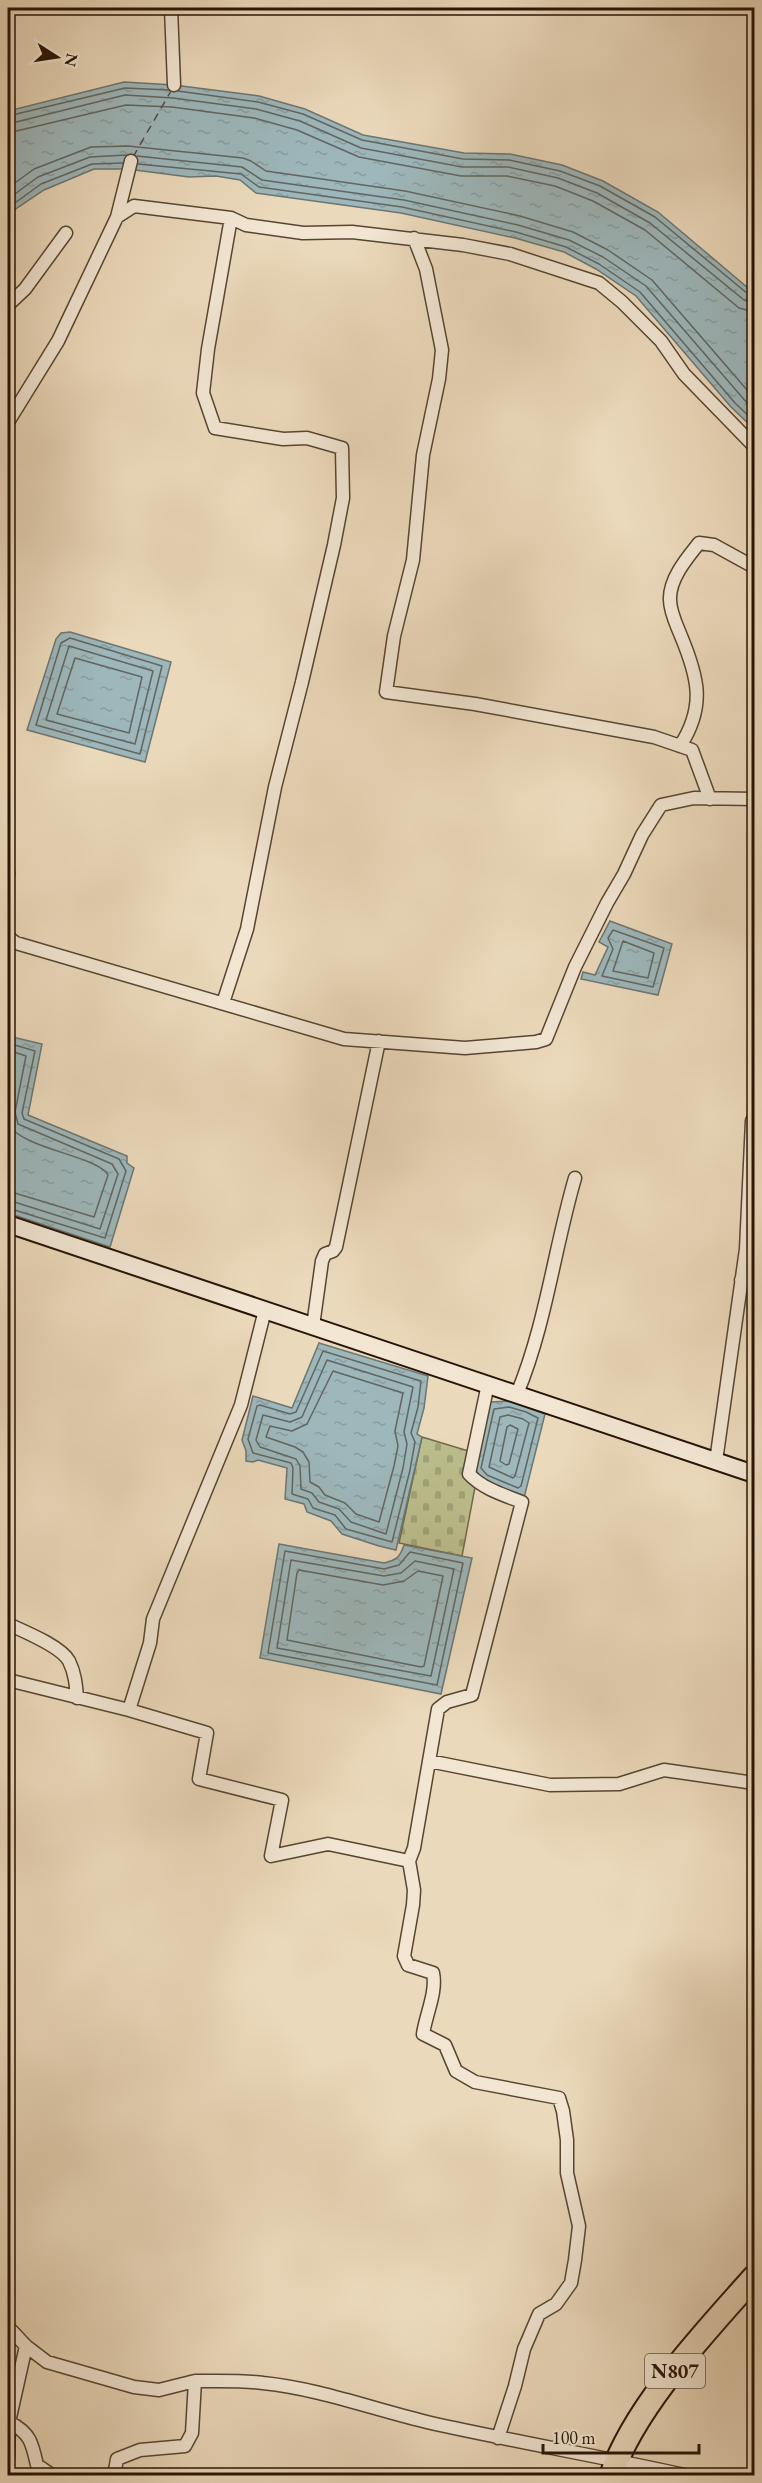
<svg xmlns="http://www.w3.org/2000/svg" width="762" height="2483" font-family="'EB Garamond',serif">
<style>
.cemetery{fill:url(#cemetery-stones);stroke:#716948;stroke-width:1.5}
.water{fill:url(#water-ripples);stroke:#6d7672;stroke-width:1.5}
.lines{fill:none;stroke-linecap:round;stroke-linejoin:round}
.shore{stroke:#626660;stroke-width:1.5}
.ferry{stroke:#504d44;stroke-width:1.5;stroke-dasharray:8 6;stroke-linecap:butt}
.street-casing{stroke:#574532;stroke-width:15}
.secondary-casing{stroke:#261404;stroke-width:20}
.highway-casing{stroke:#261404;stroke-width:26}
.street{stroke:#f2e6d3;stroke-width:12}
.secondary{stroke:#f2e6d3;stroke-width:16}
.highway{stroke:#ebd9bb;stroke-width:22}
.labels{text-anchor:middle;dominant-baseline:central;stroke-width:6;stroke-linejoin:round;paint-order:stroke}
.shield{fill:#f2e6d3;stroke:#635342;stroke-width:1.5}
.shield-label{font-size:20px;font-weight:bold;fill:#261404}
</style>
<defs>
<pattern id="cemetery-stones" width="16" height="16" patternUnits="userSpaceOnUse" patternTransform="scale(1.5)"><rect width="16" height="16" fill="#bcbe8d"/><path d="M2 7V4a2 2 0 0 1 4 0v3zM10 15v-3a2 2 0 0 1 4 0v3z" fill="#a1a278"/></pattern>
<pattern id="water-ripples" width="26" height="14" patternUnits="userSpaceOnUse" patternTransform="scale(1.5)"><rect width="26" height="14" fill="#9db7bb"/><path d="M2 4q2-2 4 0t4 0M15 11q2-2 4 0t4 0" fill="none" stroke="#879c9f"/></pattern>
</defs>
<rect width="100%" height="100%" fill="#ebd9bb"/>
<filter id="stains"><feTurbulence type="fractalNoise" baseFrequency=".00333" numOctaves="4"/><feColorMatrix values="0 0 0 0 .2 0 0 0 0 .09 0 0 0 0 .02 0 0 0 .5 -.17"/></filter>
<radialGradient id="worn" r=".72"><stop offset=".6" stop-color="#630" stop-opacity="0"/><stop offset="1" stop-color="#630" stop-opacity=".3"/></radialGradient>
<path class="cemetery" d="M 422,1437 L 472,1452 L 476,1482 L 462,1556 L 399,1543 Z"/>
<path class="water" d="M 124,82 L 174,85 L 259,96 L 305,109 L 363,135 L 464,153 L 510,154 L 562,165 L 603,181 L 658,212 L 754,293 L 754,429 L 731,407 L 636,296 L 596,269 L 564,252 L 515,238 L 401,213 L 256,193 L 240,180 L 216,176 L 189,177 L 127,169 L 94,169 L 44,190 L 8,214 L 8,111 Z
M 70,632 L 171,662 L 145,762 L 27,730 L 56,639 L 61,633 Z
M 610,921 L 672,944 L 658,995 L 581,979 L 583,972 L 595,975 L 608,947 L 599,942 Z
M 8,1036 L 42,1044 L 28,1115 L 127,1156 L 127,1163 L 134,1168 L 110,1247 L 8,1213 Z
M 319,1343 L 428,1376 L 424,1408 L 417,1434 L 422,1437 L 396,1550 L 379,1546 L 342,1534 L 331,1521 L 307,1512 L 304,1504 L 285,1499 L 287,1468 L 258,1460 L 253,1462 L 246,1461 L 246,1451 L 242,1440 L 253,1396 L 292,1408 Z
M 510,1401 L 545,1414 L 524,1498 C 508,1491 479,1485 475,1467 L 490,1402 Z
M 279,1544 L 384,1563 C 397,1560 400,1557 404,1545 L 472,1558 L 441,1694 L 260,1658 Z"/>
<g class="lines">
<path class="shore" d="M 178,91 L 258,102 L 303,114 L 362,140 L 463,159 L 509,160 L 560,171 L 600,186 L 655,217 L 748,294 L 754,295
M 8,116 L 125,88 L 169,90
M 8,124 L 125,95 L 173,98 L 256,109 L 300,121 L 361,148 L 462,167 L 508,167 L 558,178 L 597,193 L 650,223 L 744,300 L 754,303
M 8,133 L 126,105 L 172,107 L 254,118 L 297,130 L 359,157 L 461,176 L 507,176 L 555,186 L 593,201 L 645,230 L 739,308 L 754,312
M 137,156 L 242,167 L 262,180 L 404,200 L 518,225 L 569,240 L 603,257 L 646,286 L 754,411
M 138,164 L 241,174 L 259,187 L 402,207 L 516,232 L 566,247 L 599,264 L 640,292 L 735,403 L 754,421
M 8,188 L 34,169 L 91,147 L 128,146 L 243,158 L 251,161 L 266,171 L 405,191 L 520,216 L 573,232 L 608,250 L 652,280 L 754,398
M 8,199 L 38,177 L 90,157 L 126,155
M 8,208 L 41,184 L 92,164 L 123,163
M 70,638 L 162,666 L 140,754 L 36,725 L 61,643 Z
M 69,646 L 153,671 L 135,744 L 46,720 Z
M 75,658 L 142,677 L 129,733 L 57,714 Z
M 613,930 L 664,948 L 653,987 L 602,976 L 613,949 L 608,938 Z
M 623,941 L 654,953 L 648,978 L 613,971 Z
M 8,1043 L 35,1051 L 22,1113 L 24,1119 L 119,1159 L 126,1171 L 105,1238 L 8,1208
M 8,1050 L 26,1056 L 15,1112 L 18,1124 L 112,1164 L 118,1174 L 100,1229 L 8,1200
M 8,1124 C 22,1149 98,1156 108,1175 L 94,1217 L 8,1191
M 323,1351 L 421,1381 L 418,1407 L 411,1433 L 415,1442 L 410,1470 L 392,1542 L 346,1529 L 335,1515 L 313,1508 L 308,1499 L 292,1494 L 293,1468 L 291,1463 L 253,1453 L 248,1439 L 257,1406 L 260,1405 L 290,1414 L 296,1412 Z
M 327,1360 L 413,1387 L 404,1432 L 407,1444 L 403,1468 L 386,1534 L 351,1522 L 339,1509 L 319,1502 L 312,1493 L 301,1489 L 300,1466 L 296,1459 L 260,1447 L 256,1440 L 263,1415 L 290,1422 L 302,1417 Z
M 333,1371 L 403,1393 L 395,1431 L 398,1446 L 394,1466 L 379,1522 L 356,1514 L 345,1503 L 325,1495 L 319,1487 L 310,1482 L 309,1462 L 303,1452 L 295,1447 L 266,1437 L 270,1426 L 292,1431 L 307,1424 Z
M 509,1407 L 526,1412 L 538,1418 L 521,1486 L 518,1488 L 487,1475 L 481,1468 L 494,1409 Z
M 508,1415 L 523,1419 L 529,1423 L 515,1476 L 513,1478 L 489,1467 L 500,1417 Z
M 510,1425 L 518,1429 L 509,1464 L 506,1465 L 500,1461 L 507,1427 Z
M 285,1551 L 384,1569 L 399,1565 L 410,1552 L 463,1563 L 437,1685 L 268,1653 Z
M 291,1560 L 384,1576 L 401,1573 L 415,1561 L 454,1569 L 431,1676 L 277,1648 Z
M 299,1570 L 383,1585 L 404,1581 L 418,1571 L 443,1576 L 424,1666 L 421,1667 L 287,1640 L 297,1573 Z"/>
<path class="ferry" d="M 133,157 L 171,91"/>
<g class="street-casing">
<path id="street" d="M 171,8 L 174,85
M 117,217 L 131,161
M 414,238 L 426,269 L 442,350 L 439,379 L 423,455 L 413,560 L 394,636 L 386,692 L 475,704 L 654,737 L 692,750 L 710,799
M 8,305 L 25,289 L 66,233
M 8,422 L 58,341 L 117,217 L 134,206 L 231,218 L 246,225 L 303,233 L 352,232 L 463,245 L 510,254 L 599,283 L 622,302 L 661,341 L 684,374 L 754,446
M 680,746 C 706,706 698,677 681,636 C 677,626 670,612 670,600 C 669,579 687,558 699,543 L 714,545 L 754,567
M 8,872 L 8,875
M 8,937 L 16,943 L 344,1039 L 465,1048 L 536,1042 L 546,1039 L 575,967 L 607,903 L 624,874 L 642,835 L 661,805 L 694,798 L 754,799
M 223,1003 L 247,929 L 275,787 L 302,682 L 334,545 L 343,498 L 342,448 L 307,438 L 283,439 L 215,428 L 203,393 L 208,349 L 231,218
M 741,1280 L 754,1280
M 313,1326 L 322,1261 L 325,1254 L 333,1251 L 336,1247 L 379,1041
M 488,1384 L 469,1474 C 483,1489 504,1495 522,1502 L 472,1695 L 447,1702 L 438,1709 L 414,1848 L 409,1861 L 414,1890 L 413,1905 L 404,1956 L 408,1965 L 433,1973 C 437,1992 426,2014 423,2034 L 445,2045 L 456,2071 L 475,2082 L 559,2098 L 563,2111 L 567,2140 L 567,2173 L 579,2226 L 575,2260 L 571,2283 L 556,2304 L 539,2314 L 524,2349 L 515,2386 L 498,2438
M 517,1394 C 546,1324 554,1250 575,1178
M 716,1461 L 746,1249 L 752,1121 L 754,1118
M 8,1624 C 23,1631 61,1646 69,1661 C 75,1673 76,1685 77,1698
M 8,1680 L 129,1710 L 150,1643 L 153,1619 L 241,1405 L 265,1310
M 129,1710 L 207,1733 L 199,1779 L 282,1800 L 271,1856 L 328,1844 L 409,1861
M 429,1761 L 550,1785 L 619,1784 L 664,1770 L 754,1783
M 8,2327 L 26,2346 L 9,2422 C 30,2433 32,2442 37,2465 L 53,2476
M 26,2346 L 47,2362 L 134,2387 L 159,2390 L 195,2381
M 8,2458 L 9,2422
M 114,2476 L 117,2459 L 140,2450 L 185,2446 L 192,2433 L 195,2381 C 218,2381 241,2380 263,2383 C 321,2389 375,2410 431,2423 C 517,2442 603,2457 689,2476"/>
</g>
<g class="secondary-casing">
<path id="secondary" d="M 8,1224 L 754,1474"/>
</g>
<g class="highway-casing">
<path id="highway" d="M 611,2476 C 634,2407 706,2331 754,2277"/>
</g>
<use href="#street" class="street"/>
<use href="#secondary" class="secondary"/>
<use href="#highway" class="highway"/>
</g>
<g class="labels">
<rect class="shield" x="645" y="2354" width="60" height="34" rx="4.5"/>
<g class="shield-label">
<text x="675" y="2371">N807</text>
</g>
</g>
<rect width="762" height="2483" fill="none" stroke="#ebd9bb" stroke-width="30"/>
<rect x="9" y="9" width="744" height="2465" fill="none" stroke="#261404" stroke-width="3"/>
<rect x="15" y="15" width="732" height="2453" fill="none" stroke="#261404" stroke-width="1.5"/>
<g transform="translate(57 57) rotate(102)" stroke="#f2e6d3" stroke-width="4.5" paint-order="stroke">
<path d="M0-4.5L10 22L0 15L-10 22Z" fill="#261404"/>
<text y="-9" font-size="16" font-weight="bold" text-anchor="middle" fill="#261404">N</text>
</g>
<path d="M543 2444v9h156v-9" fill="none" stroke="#261404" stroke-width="3"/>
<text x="552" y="2444" font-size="18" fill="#261404" stroke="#f2e6d3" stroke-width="4.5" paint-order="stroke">100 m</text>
<rect width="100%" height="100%" filter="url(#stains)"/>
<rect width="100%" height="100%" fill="url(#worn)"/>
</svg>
